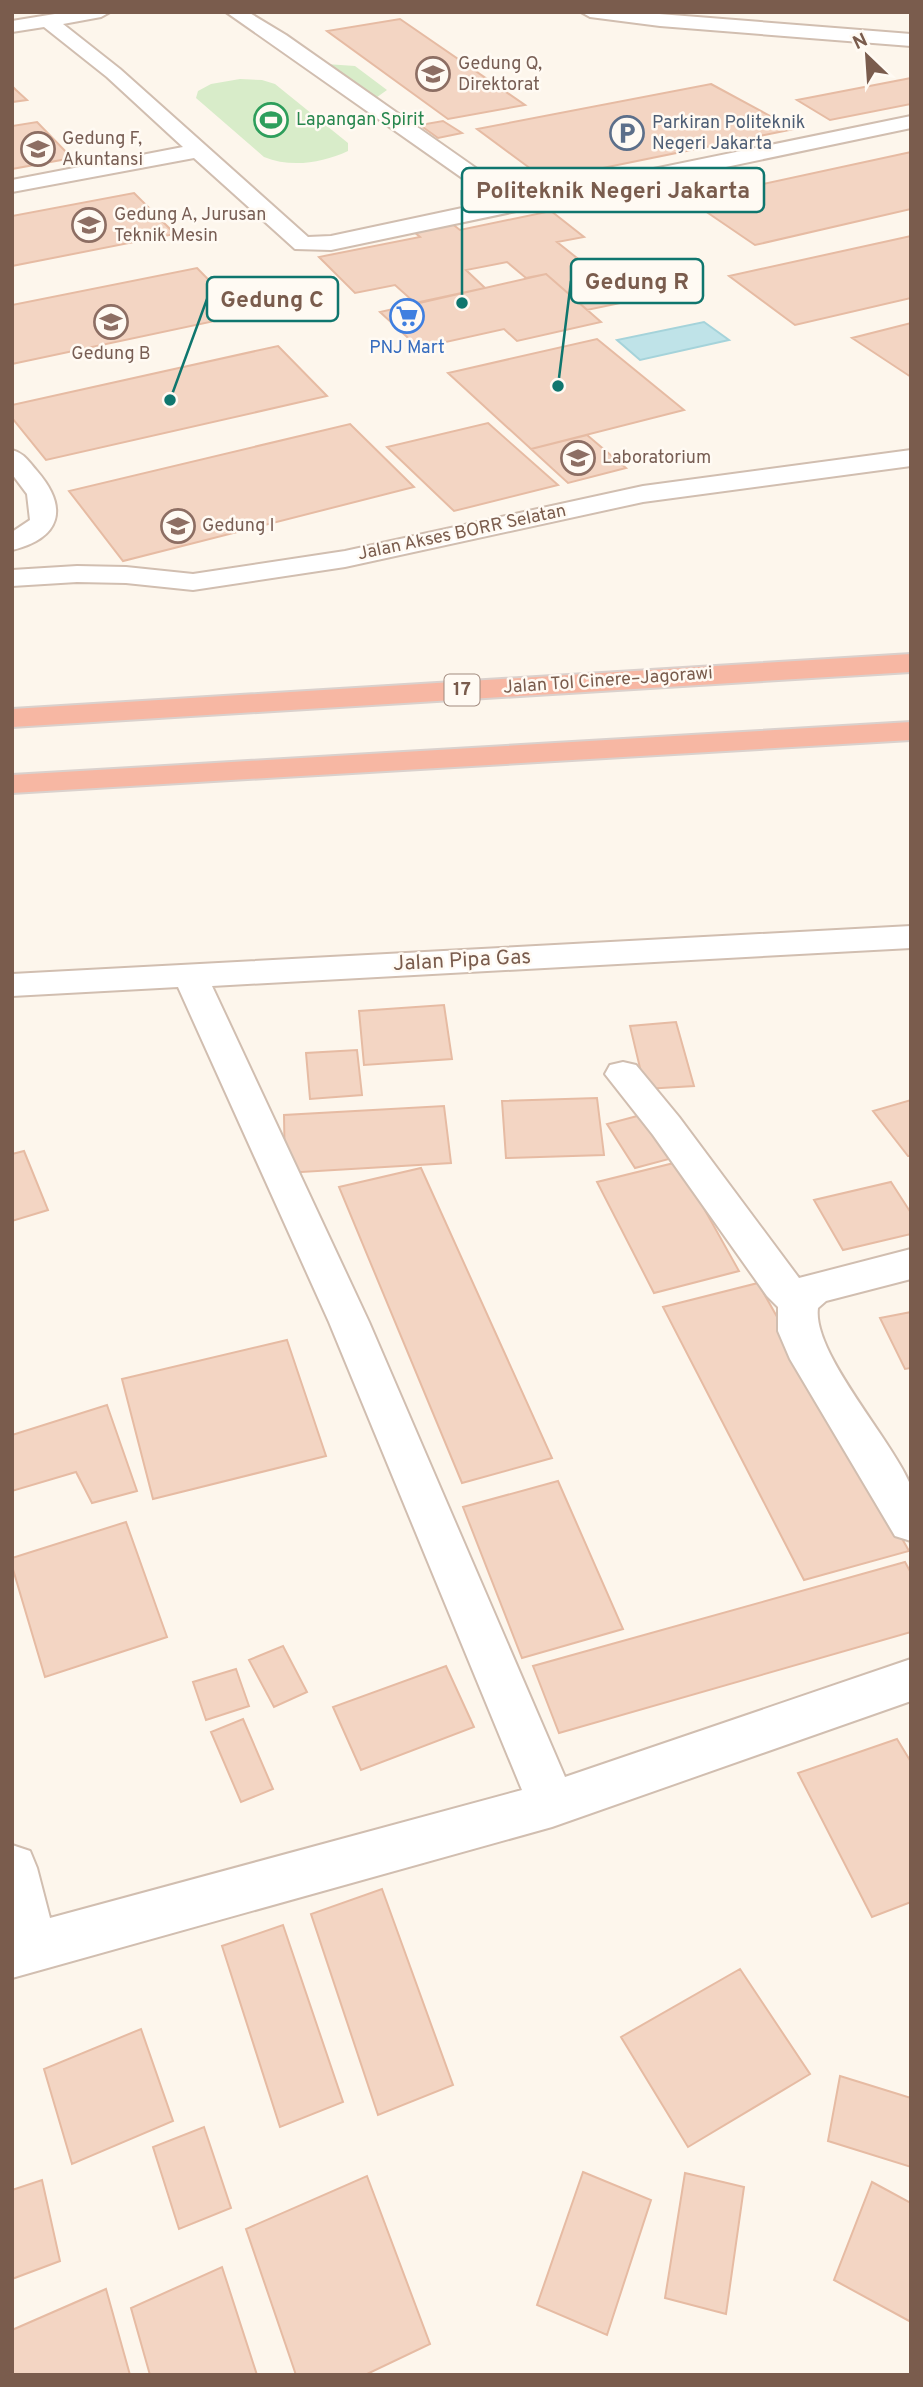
<svg xmlns="http://www.w3.org/2000/svg" width="923" height="2387" font-family="Overpass,sans-serif">
<style>
.green{fill:#d8ecc9}
.water{fill:#bfe3e8;stroke:#a5d3da;stroke-width:2}
.building{fill:#f3d5c3;stroke:#e6bba3;stroke-width:2}
.lines{fill:none;stroke-linecap:round;stroke-linejoin:round}
.minor-casing{stroke:#d1beb0;stroke-width:4}
.highway-casing{stroke:#dad1cd;stroke-width:4}
.minor{fill:#fff;fill-rule:evenodd}
.highway{fill:#f7b7a3;fill-rule:evenodd}
.labels{text-anchor:middle;dominant-baseline:central;stroke-width:5;stroke-linejoin:round;paint-order:stroke}
.far-education-label{font-size:18px;fill:#785e54;stroke:#fffaf3;text-anchor:start}
.far-leisure-label{font-size:18px;fill:#27864d;stroke:#fffaf3;text-anchor:start}
.far-service-label{font-size:18px;fill:#4e5e75;stroke:#fffaf3;text-anchor:start}
.far-shop-label{font-size:18px;fill:#366cbe;stroke:#fffaf3}
.far-street-label{font-size:18px;fill:#7a5c4d;stroke:#fffaf3}
.shield{fill:#fffaf3;stroke:#a28b7f;stroke-width:2}
.shield-label{font-size:19px;font-weight:bold;fill:#7a5c4d}
.street-label{font-size:21px;fill:#7a5c4d;stroke:#fffaf3}
.leader{fill:none;stroke:#0f766e;stroke-width:2.5}
.callout-dot{fill:#0f766e;stroke:#fffaf3;stroke-width:2.5}
.callout{fill:#fffaf3;stroke:#0f766e;stroke-width:2.5}
.callout-label{font-size:23px;text-anchor:middle;font-weight:bold;fill:#7a5c4d}
</style>
<rect width="100%" height="100%" fill="#fdf6ec"/>
<path class="green" d="M 326,64 L 355,66 L 387,90 L 373,100 Z
M 240,79 L 262,80 L 275,84 L 348,143 L 348,151 C 322,163 291,168 264,157 L 196,98 L 198,91 L 211,84 Z"/>
<path class="water" d="M 704,322 L 729,340 L 640,360 L 617,340 Z"/>
<path class="building" d="M 400,19 L 525,105 L 448,119 L 327,31 Z
M 911,78 L 911,104 L 830,120 L 797,100 Z
M 711,84 L 794,129 L 549,179 L 531,169 L 477,129 Z
M 12,86 L 16,90 L 27,100 L 12,102 Z
M 443,121 L 462,133 L 438,138 L 420,125 Z
M 37,122 L 72,158 L 12,169 L 12,126 Z
M 911,152 L 911,209 L 755,245 L 689,200 Z
M 134,193 L 175,234 L 12,266 L 12,216 Z
M 551,211 L 584,237 L 557,242 L 587,266 L 608,261 L 654,296 L 587,310 L 546,274 L 526,278 L 507,262 L 466,270 L 485,288 L 415,303 L 395,285 L 355,293 L 319,257 L 420,237 L 413,231 L 451,223 L 460,230 Z
M 911,236 L 911,298 L 795,325 L 729,276 Z
M 197,268 L 243,315 L 12,364 L 12,305 Z
M 546,274 L 601,322 L 517,341 L 504,329 L 419,348 L 380,312 Z
M 911,323 L 911,377 L 852,338 Z
M 597,339 L 684,410 L 531,449 L 448,373 Z
M 278,346 L 327,396 L 46,460 L 12,418 L 12,405 Z
M 488,423 L 558,485 L 454,511 L 387,447 Z
M 350,424 L 414,487 L 123,561 L 69,491 Z
M 587,435 L 626,468 L 568,483 L 531,449 Z
M 444,1005 L 452,1059 L 364,1065 L 359,1011 Z
M 676,1022 L 694,1086 L 645,1089 L 630,1026 Z
M 357,1050 L 362,1095 L 310,1099 L 306,1053 Z
M 597,1098 L 604,1155 L 506,1158 L 502,1101 Z
M 911,1100 L 911,1156 L 908,1156 L 873,1111 Z
M 444,1106 L 451,1163 L 285,1173 L 284,1115 Z
M 641,1115 L 669,1159 L 635,1168 L 607,1124 Z
M 24,1151 L 48,1210 L 12,1221 L 12,1154 Z
M 678,1162 L 739,1271 L 654,1293 L 597,1182 Z
M 421,1168 L 552,1458 L 462,1483 L 339,1187 Z
M 891,1182 L 911,1213 L 911,1234 L 843,1250 L 814,1200 Z
M 758,1283 L 909,1551 L 804,1580 L 663,1307 Z
M 911,1312 L 911,1368 L 905,1369 L 880,1318 Z
M 287,1340 L 326,1456 L 153,1499 L 122,1379 Z
M 107,1405 L 137,1491 L 92,1503 L 76,1472 L 12,1491 L 12,1435 Z
M 558,1481 L 623,1629 L 522,1658 L 463,1507 Z
M 126,1522 L 167,1637 L 45,1677 L 12,1566 L 12,1558 Z
M 905,1562 L 911,1573 L 911,1632 L 559,1733 L 533,1666 Z
M 283,1646 L 307,1692 L 274,1707 L 249,1660 Z
M 446,1666 L 474,1727 L 361,1770 L 333,1707 Z
M 236,1669 L 249,1706 L 206,1720 L 193,1682 Z
M 243,1719 L 273,1789 L 241,1802 L 211,1732 Z
M 897,1739 L 911,1762 L 911,1902 L 872,1917 L 798,1773 Z
M 382,1889 L 453,2085 L 378,2115 L 311,1914 Z
M 283,1925 L 343,2102 L 280,2127 L 222,1946 Z
M 740,1969 L 810,2074 L 688,2147 L 621,2037 Z
M 141,2029 L 173,2121 L 72,2164 L 44,2069 Z
M 840,2076 L 911,2098 L 911,2167 L 828,2141 Z
M 204,2127 L 231,2208 L 179,2229 L 153,2147 Z
M 583,2172 L 651,2200 L 607,2335 L 537,2305 Z
M 685,2173 L 744,2187 L 726,2314 L 665,2298 Z
M 367,2176 L 430,2344 L 365,2375 L 296,2375 L 246,2229 Z
M 42,2180 L 60,2261 L 12,2279 L 12,2190 Z
M 872,2182 L 911,2203 L 911,2322 L 834,2280 Z
M 222,2267 L 257,2375 L 150,2375 L 131,2308 Z
M 106,2289 L 130,2375 L 12,2375 L 12,2330 Z"/>
<g class="lines">
<g class="minor-casing">
<path id="minor" d="M 67,12 L 110,12 L 101,17 L 63,24 L 120,69 L 308,237 L 331,236 L 495,201 L 226,12 L 248,12 L 286,35 L 517,197 L 911,116 L 911,128 L 331,250 L 295,249 L 194,158 L 12,192 L 12,180 L 183,147 L 107,77 L 44,27 L 12,32 L 12,21 Z
M 581,12 L 634,12 L 911,34 L 911,46 L 660,26 L 590,17 Z
M 12,450 C 24,453 29,462 37,471 C 69,508 61,538 12,550 L 12,532 L 30,520 L 27,494 L 12,474 Z
M 911,450 L 911,466 L 643,502 L 345,567 L 193,590 L 126,583 L 77,582 L 12,586 L 12,570 L 77,566 L 126,567 L 193,574 L 345,551 L 643,486 Z
M 911,926 L 911,948 L 212,986 L 369,1322 L 565,1777 L 911,1659 L 911,1701 L 552,1827 L 12,1978 L 12,1845 L 30,1851 L 37,1868 L 50,1918 L 522,1790 L 329,1322 L 178,987 L 12,996 L 12,974 Z
M 623,1062 L 636,1065 L 679,1117 L 799,1278 L 911,1249 L 911,1279 L 826,1301 L 818,1308 C 812,1352 891,1439 909,1482 C 915,1494 911,1527 911,1541 L 895,1536 L 790,1359 L 778,1331 L 778,1307 L 767,1296 L 653,1135 L 605,1074 L 610,1065 Z"/>
</g>
<g class="highway-casing">
<path id="highway" d="M 911,654 L 911,672 L 12,727 L 12,709 Z
M 911,722 L 911,740 L 12,793 L 12,775 Z"/>
</g>
<use href="#minor" class="minor"/>
<use href="#highway" class="highway"/>
</g>
<defs>
<g id="university-ring" transform="scale(1.75)"><circle r="9.5" fill="#fffaf3" stroke="#8d6e63" stroke-width="1.5"/><path d="M0-5L7-2L0 1L-7-2ZM-4 1L0 2.5L4 1V4Q0 6-4 4Z" fill="#8d6e63"/></g>
<g id="stadium-ring" transform="scale(1.75)"><circle r="9.5" fill="#fffaf3" stroke="#2e9e5b" stroke-width="1.5"/><path d="M0-5a6.5 5 0 1 0 0 10a6.5 5 0 1 0 0-10ZM-3.5-1.8h7v3.6h-7Z" fill="#2e9e5b"/></g>
<g id="parking-ring" transform="scale(1.75)"><circle r="9.5" fill="#fffaf3" stroke="#5c6f8a" stroke-width="1.5"/><path d="M-3.5-5.5H1a3.5 3.5 0 0 1 0 7H-1V5.5H-3.5ZM-1-3.4V-.6H.8a1.4 1.4 0 0 0 0-2.8Z" fill="#5c6f8a"/></g>
<g id="supermarket-ring" transform="scale(1.75)"><circle r="9.5" fill="#fffaf3" stroke="#3f7fe0" stroke-width="1.5"/><path d="M-6-5.5h2.5l.6 2H6L4.5 2H-2.5L-4.4-4H-6ZM-1.5 3.2a1.3 1.3 0 1 0 .1 0ZM3 3.2a1.3 1.3 0 1 0 .1 0Z" fill="#3f7fe0"/></g>
</defs>
<g fill-rule="evenodd">
<use href="#university-ring" x="433" y="74"/>
<use href="#stadium-ring" x="271" y="120"/>
<use href="#parking-ring" x="627" y="133"/>
<use href="#university-ring" x="38" y="149"/>
<use href="#university-ring" x="89" y="225"/>
<use href="#supermarket-ring" x="407" y="316"/>
<use href="#university-ring" x="111" y="322"/>
<use href="#university-ring" x="578" y="458"/>
<use href="#university-ring" x="178" y="526"/>
</g>
<g class="labels">
<g class="far-education-label">
<text x="458" y="64">Gedung Q,<tspan x="458" dy="21">Direktorat</tspan></text>
<text x="62" y="139">Gedung F,<tspan x="62" dy="21">Akuntansi</tspan></text>
<text x="114" y="215">Gedung A, Jurusan<tspan x="114" dy="21">Teknik Mesin</tspan></text>
<text x="111" y="354" text-anchor="middle">Gedung B</text>
<text x="602" y="458">Laboratorium</text>
<text x="202" y="526">Gedung I</text>
</g>
<g class="far-leisure-label">
<text x="296" y="120">Lapangan Spirit</text>
</g>
<g class="far-service-label">
<text x="652" y="123">Parkiran Politeknik<tspan x="652" dy="21">Negeri Jakarta</tspan></text>
</g>
<g class="far-shop-label">
<text x="407" y="348">PNJ Mart</text>
</g>
<g class="far-street-label">
<text transform="translate(462 533) rotate(-12)">Jalan Akses BORR Selatan</text>
<text transform="translate(608 681) rotate(-4)">Jalan Tol Cinere–Jagorawi</text>
</g>
<rect class="shield" x="444.5" y="674.5" width="35" height="31" rx="5"/>
<g class="shield-label">
<text x="462" y="690">17</text>
</g>
<g class="street-label">
<text transform="translate(462 961) rotate(-3)">Jalan Pipa Gas</text>
</g>
</g>
<path class="leader" d="M462 303L462 190M558 386L571 281M170 400L207 299"/>
<g class="callout-dot">
<circle cx="462" cy="303" r="7"/>
<circle cx="558" cy="386" r="7"/>
<circle cx="170" cy="400" r="7"/>
</g>
<g class="callout">
<rect x="462" y="168" width="302" height="44" rx="7"/>
<rect x="571" y="259" width="132" height="44" rx="7"/>
<rect x="207" y="277" width="131" height="44" rx="7"/>
</g>
<g class="callout-label">
<text x="613" y="198">Politeknik Negeri Jakarta</text>
<text x="637" y="289">Gedung R</text>
<text x="272" y="307">Gedung C</text>
</g>
<rect width="923" height="2387" fill="none" stroke="#7a5c4d" stroke-width="28"/>
<g transform="translate(867 56) rotate(335)" stroke="#fffaf3" stroke-width="5" paint-order="stroke">
<path d="M0-5L12 26L0 18L-12 26Z" fill="#7a5c4d"/>
<text y="-10" font-size="19" font-weight="bold" text-anchor="middle" fill="#7a5c4d">N</text>
</g>
</svg>
